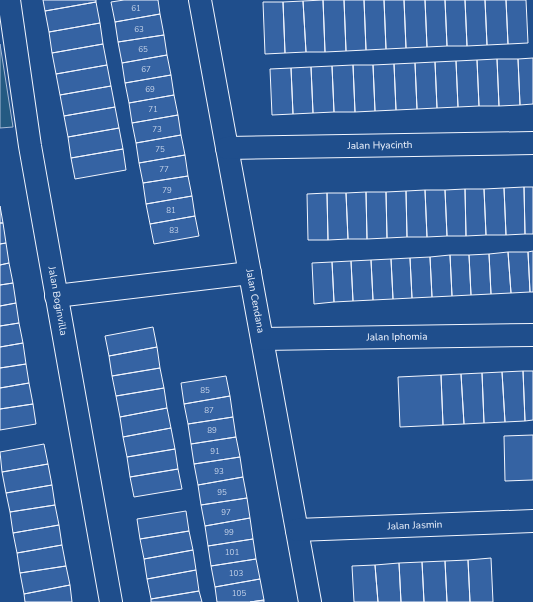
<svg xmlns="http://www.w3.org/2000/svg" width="533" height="602" font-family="'Nunito Sans',sans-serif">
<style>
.green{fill:#245a82;stroke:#a8bbd7}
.building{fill:#3563a3;stroke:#f2f6ff}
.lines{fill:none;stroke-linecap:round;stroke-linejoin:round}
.street-casing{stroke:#f2f6ff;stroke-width:24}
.street{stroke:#1f4e8c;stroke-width:22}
.labels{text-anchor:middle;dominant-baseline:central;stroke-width:3;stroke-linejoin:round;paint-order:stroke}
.number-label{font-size:8px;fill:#c3d1e8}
.street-label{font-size:10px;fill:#f2f6ff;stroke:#1f4e8c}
</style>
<rect width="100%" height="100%" fill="#1f4e8c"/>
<path class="green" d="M 0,44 L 13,127 L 0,128 Z"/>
<path class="building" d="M 43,0 L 96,0 L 96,2 L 45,11 Z
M 124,0 L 158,0 L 160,14 L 115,22 L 111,2 Z
M 323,0 L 325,52 L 306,52 L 303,1 Z
M 323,0 L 344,0 L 346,51 L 325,52 Z
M 344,0 L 364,0 L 366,50 L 346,51 Z
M 364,0 L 384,0 L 386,49 L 366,50 Z
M 384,0 L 404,0 L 406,48 L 386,49 Z
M 404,0 L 425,0 L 427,47 L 406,48 Z
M 425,0 L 445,0 L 447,46 L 427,47 Z
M 445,0 L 465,0 L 467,46 L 447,46 Z
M 465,0 L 485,0 L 487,45 L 467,46 Z
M 485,0 L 506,0 L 508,44 L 487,45 Z
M 506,0 L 526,0 L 528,43 L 508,44 Z
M 303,1 L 306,52 L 285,53 L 283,2 Z
M 96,2 L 100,23 L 49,32 L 45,11 Z
M 263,2 L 283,2 L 285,53 L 265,54 Z
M 160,14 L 164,35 L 118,42 L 115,22 Z
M 100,23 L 103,44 L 52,53 L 49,32 Z
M 164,35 L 167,55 L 122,63 L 118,42 Z
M 103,44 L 107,65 L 56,74 L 52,53 Z
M 167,55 L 171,75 L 125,83 L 122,63 Z
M 533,58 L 533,104 L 520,105 L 518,59 Z
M 497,59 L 518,59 L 520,105 L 499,106 Z
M 497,59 L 499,106 L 479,106 L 477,60 Z
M 477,60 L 479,106 L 458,107 L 456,61 Z
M 456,61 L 458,107 L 437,108 L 435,62 Z
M 435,62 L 437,108 L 417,109 L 415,63 Z
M 415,63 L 417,109 L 396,110 L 394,64 Z
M 394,64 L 396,110 L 375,111 L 373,65 Z
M 107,65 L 111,86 L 60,95 L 56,74 Z
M 353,65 L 373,65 L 375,111 L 355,112 Z
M 353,65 L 355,112 L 334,112 L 332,66 Z
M 332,66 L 334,112 L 313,113 L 311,67 Z
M 311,67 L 313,113 L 293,114 L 291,68 Z
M 291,68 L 293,114 L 272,115 L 270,69 Z
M 171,75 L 174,95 L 129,103 L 125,83 Z
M 111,86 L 115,107 L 64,116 L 60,95 Z
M 174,95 L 178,115 L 132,123 L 129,103 Z
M 115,107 L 119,128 L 68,137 L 64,116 Z
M 178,115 L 181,135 L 136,143 L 132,123 Z
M 119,128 L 123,149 L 71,158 L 68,137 Z
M 181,135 L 185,155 L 139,163 L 136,143 Z
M 123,149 L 126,170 L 75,179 L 71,158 Z
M 185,155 L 188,176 L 143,183 L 139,163 Z
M 188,176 L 192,196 L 146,204 L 143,183 Z
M 524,187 L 533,187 L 533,234 L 525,234 Z
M 524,187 L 525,234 L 506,235 L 504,188 Z
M 504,188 L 506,235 L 486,235 L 484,189 Z
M 465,189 L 466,236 L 447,236 L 445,190 Z
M 465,189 L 484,189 L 486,235 L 466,236 Z
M 425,190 L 427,237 L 407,237 L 406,191 Z
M 425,190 L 445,190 L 447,236 L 427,237 Z
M 406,191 L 407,237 L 387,238 L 386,192 Z
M 366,192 L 367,239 L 348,239 L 346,193 Z
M 366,192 L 386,192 L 387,238 L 367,239 Z
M 327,193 L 328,240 L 308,240 L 307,194 Z
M 327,193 L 346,193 L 348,239 L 328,240 Z
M 192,196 L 195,216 L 150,224 L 146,204 Z
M 0,206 L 3,223 L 0,223 Z
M 195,216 L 199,236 L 154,244 L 150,224 Z
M 0,223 L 3,223 L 6,243 L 0,244 Z
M 6,243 L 9,263 L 0,265 L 0,244 Z
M 533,251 L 533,292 L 530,292 L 528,252 Z
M 508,252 L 528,252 L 530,292 L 511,293 Z
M 508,252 L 511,293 L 491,294 L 489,254 Z
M 489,254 L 491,294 L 471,295 L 469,255 Z
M 450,255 L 469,255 L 471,295 L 452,296 Z
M 450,255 L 452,296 L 432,297 L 430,257 Z
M 430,257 L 432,297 L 412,298 L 410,258 Z
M 410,258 L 412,298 L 393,299 L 391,259 Z
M 391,259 L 393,299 L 373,300 L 371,260 Z
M 371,260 L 373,300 L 353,301 L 351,261 Z
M 351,261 L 353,301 L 334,302 L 332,262 Z
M 332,262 L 334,302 L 314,304 L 312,263 Z
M 9,263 L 13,283 L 0,285 L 0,265 Z
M 13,283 L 16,303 L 0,306 L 0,285 Z
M 16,303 L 19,323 L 0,326 L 0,306 Z
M 19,323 L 23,343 L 0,347 L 0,326 Z
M 153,327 L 157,347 L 109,356 L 105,336 Z
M 23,343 L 26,364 L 0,368 L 0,347 Z
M 157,347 L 160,368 L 112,376 L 109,356 Z
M 26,364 L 29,383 L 0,388 L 0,368 Z
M 160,368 L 164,388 L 116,396 L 112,376 Z
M 523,371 L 533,371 L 533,420 L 525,421 Z
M 523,371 L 525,421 L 505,422 L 502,372 Z
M 502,372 L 505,422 L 484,423 L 482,373 Z
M 482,373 L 484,423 L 464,424 L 461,374 Z
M 461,374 L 464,424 L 443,425 L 441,375 Z
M 441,375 L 443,425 L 400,427 L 398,377 Z
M 226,376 L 230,396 L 184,404 L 181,383 Z
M 29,383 L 33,404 L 0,409 L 0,388 Z
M 164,388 L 167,408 L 120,417 L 116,396 Z
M 230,396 L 233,417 L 188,424 L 184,404 Z
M 33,404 L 36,424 L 0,430 L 0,409 Z
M 167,408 L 171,428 L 123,437 L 120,417 Z
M 233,417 L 236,437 L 191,444 L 188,424 Z
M 171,428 L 175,449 L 127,457 L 123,437 Z
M 533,435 L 533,480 L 505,481 L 504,436 Z
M 236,437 L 240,457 L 194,464 L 191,444 Z
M 44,444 L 48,464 L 2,472 L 0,452 Z
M 175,449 L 178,469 L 130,477 L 127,457 Z
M 240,457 L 243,477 L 198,485 L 194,464 Z
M 48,464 L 52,485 L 6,493 L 2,472 Z
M 178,469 L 182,489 L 134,497 L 130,477 Z
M 243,477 L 247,498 L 201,505 L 198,485 Z
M 52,485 L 55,505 L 10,512 L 6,493 Z
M 247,498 L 250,518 L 205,526 L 201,505 Z
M 55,505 L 59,525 L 13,533 L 10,512 Z
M 186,511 L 189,531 L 140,539 L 137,519 Z
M 250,518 L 253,539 L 208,546 L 205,526 Z
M 59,525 L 62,545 L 17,553 L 13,533 Z
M 189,531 L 193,550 L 144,559 L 140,539 Z
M 253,539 L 256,559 L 211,566 L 208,546 Z
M 62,545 L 66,566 L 20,573 L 17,553 Z
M 193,550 L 196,570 L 147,579 L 144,559 Z
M 491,558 L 493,602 L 470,602 L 468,560 Z
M 256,559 L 260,579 L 215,587 L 211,566 Z
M 468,560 L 470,602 L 447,602 L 445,561 Z
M 445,561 L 447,602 L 424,602 L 422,562 Z
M 422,562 L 424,602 L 401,602 L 399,563 Z
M 399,563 L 401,602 L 378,602 L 375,565 Z
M 375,565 L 378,602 L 354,602 L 352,566 Z
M 66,566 L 70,585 L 24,594 L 20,573 Z
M 196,570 L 199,591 L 151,599 L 147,579 Z
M 260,579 L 264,600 L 250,602 L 217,602 L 215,587 Z
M 70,585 L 72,602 L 25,602 L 24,594 Z
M 199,591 L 202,602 L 151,602 L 151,599 Z
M 264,600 L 264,602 L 250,602 Z"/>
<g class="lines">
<g class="street-casing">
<g id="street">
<path id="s1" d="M 9,0 L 30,146 L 111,602"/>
<path id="s2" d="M 200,0 L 310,602"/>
<path id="s3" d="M 227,148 L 533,143"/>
<path d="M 56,296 L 250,273"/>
<path id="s4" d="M 262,339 L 533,335"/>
<path id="s5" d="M 297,530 L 533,521"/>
</g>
</g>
<use href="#street" class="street"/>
</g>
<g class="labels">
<g class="number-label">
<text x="136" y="8">61</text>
<text x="139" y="29">63</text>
<text x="143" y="49">65</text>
<text x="146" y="69">67</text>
<text x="150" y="89">69</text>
<text x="153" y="109">71</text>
<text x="157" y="129">73</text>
<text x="160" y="149">75</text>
<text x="164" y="169">77</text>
<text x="167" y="190">79</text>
<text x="171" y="210">81</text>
<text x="174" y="230">83</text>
<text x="205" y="390">85</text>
<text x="209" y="410">87</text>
<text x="212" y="430">89</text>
<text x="215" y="451">91</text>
<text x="219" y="471">93</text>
<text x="222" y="492">95</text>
<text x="226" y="512">97</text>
<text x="229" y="532">99</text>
<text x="232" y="552">101</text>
<text x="236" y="573">103</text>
<text x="239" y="593">105</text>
</g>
<g class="street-label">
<text stroke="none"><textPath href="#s3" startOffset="153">Jalan Hyacinth</textPath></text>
<text stroke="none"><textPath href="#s1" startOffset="305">Jalan Boginvilla</textPath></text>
<text stroke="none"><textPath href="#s2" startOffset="306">Jalan Cendana</textPath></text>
<text stroke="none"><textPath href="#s4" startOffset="135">Jalan Iphomia</textPath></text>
<text stroke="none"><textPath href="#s5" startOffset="118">Jalan Jasmin</textPath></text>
</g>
</g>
</svg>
